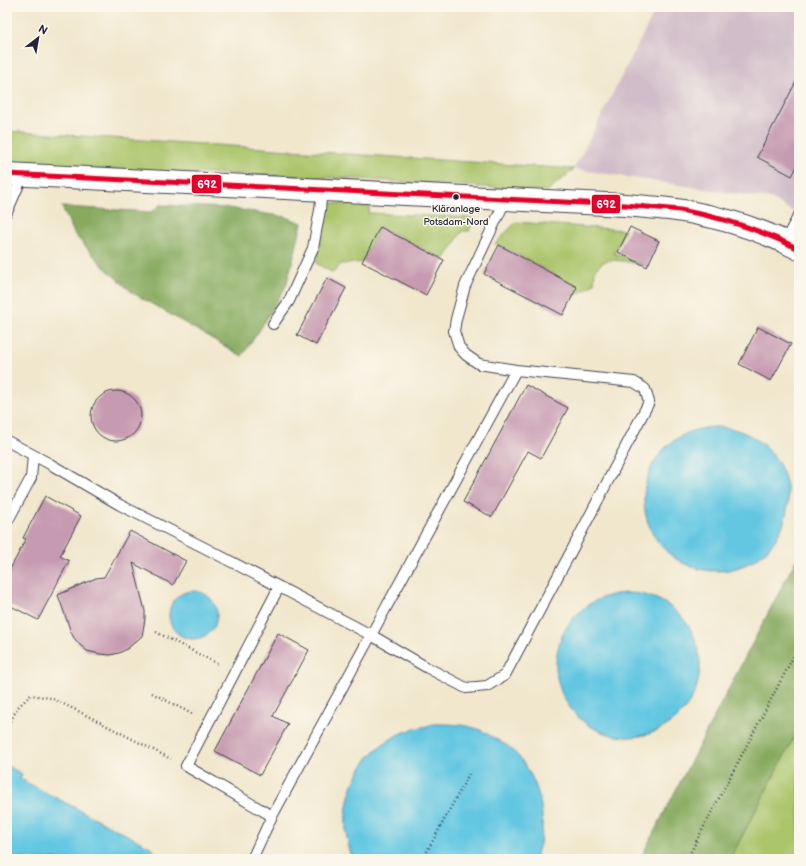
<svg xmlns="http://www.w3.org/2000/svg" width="806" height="866" font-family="'Balsamiq Sans',sans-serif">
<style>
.industrial{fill:#d1bdc9}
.green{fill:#aac56b;stroke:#667453}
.forest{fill:#87aa5f;stroke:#54664d}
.water{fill:#64c7e2;stroke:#43748e}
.building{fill:#c69ab0}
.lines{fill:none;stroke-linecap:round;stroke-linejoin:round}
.lane-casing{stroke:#414051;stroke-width:12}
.secondary-casing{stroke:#414051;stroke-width:24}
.path{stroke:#414051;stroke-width:2.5;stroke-dasharray:1 3;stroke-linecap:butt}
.lane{stroke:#fff;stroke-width:10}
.secondary{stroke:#fff;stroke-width:22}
.bus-1-casing{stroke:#fbf7ec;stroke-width:8}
.bus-1{stroke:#e4002b;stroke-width:5}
.bus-dot{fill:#22223b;stroke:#fbf7ec;stroke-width:1.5}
.labels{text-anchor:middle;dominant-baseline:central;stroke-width:3;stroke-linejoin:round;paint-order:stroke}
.bus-label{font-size:10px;fill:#22223b;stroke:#fbf7ec}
.line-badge{stroke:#fbf7ec;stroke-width:1.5}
.badge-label{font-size:11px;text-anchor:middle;font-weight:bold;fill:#fff}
</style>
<rect width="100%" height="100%" fill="#fbf7ec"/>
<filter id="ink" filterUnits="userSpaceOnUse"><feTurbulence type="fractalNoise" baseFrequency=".025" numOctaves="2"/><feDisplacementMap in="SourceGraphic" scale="8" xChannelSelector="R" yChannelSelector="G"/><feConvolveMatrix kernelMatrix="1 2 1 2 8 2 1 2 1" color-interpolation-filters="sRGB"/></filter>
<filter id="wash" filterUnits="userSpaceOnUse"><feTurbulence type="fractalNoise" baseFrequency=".012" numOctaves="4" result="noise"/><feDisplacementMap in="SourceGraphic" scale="16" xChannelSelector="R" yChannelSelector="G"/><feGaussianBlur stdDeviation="0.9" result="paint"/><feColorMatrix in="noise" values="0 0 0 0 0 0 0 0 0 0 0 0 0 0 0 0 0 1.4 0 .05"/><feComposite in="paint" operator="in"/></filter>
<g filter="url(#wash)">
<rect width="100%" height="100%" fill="#f1e7cd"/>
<path class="industrial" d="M 657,7 L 799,7 L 799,215 L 771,199 L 574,169 Z"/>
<path class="green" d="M 7,131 L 574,169 L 547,191 L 343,178 L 7,166 Z
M 329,203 L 370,205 L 369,213 L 474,218 L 469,231 L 462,231 L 444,260 L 380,227 L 362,262 L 341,264 L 333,273 L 316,263 Z
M 516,222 L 625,230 L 614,253 L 646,266 C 634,264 612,256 602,263 C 599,265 597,268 595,270 L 594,284 L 572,297 L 577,287 L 499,245 L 495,244 Z
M 799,728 L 799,859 L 730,859 Z"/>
<path class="forest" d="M 160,205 L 228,208 L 286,217 L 302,223 L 295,252 L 286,286 L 259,331 L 242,356 L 133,293 L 105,268 L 75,235 L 62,207 L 152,212 Z
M 799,554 L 799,728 L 730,859 L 640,859 Z"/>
<path class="water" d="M644 499a72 72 0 1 1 144 0a72 72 0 1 1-144 0Z
M169 615a24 24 0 1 1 48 0a24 24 0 1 1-48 0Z
M556 665a72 72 0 1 1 144 0a72 72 0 1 1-144 0Z
M 434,724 C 450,724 465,724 480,730 C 485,732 490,736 496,739 C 500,742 505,744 509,747 C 540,774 551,821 535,859 L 353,859 C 337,822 348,774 379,747 C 384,743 391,739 397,735 C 405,731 424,727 434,724 Z
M 8,766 L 22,774 L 20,779 L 154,849 L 149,859 L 7,859 L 7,768 Z"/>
<g id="blocks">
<path class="building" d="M 799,76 L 799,163 L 792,176 L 757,157 Z
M 380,227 L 444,260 L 426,295 L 362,262 Z
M 630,227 L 659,241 L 647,267 L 618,252 Z
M 499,245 L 577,287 L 563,315 L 484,274 Z
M 327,278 L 346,288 L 316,345 L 297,335 Z
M 758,327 L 791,344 L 771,381 L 739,364 Z
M 526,385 L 568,408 L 541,458 L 528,451 L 492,517 L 463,502 Z
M91 416a25 25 0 1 1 50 0a25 25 0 1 1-50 0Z
M 45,496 L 81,516 L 60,556 L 69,561 L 38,620 L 7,604 L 7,575 L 26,539 L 23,538 Z
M 130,531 L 186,561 L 173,585 L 133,563 L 145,611 L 145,619 L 142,636 L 127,649 L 119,653 L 110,655 L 100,654 L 87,651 L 80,645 L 74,638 L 71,632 L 58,595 L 96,578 L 104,577 Z
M 278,633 L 309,650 L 273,716 L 288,724 L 260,775 L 215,751 Z"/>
</g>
</g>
<g filter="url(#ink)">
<use href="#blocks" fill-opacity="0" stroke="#414051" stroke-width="1"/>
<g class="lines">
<g class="lane-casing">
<path id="lane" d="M 506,199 L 465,286 L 456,319 L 454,331 L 459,347 L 466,355 L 479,364 L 516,370
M 7,212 L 23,175
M 785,241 L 799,215
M 273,324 L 289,301 L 313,248 L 320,210 L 322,189
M 7,441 L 50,464 L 120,505 L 205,548 L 371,635 L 426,667 L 466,688 L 487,686 L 505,675 L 574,546 L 649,402 L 645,389 L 634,382 L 516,370 L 272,816 L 252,859
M 7,522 L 31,478 L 33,456
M 272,816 L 186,766 L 279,587"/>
</g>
<g class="secondary-casing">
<path id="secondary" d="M 7,174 L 625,205 C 646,207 669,208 689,212 C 727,219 765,231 799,249"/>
</g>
<path class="path" d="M 156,632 L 220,665
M 152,693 L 194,715
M 7,728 L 18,707 L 31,695 L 51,698 L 82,713 L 171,759
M 423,859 L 469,774
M 687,859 L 799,646"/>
<use href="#lane" class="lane"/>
<use href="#secondary" class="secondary"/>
<g class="bus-1-casing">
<path id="bus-1" d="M 7,174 L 625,205 C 643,207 662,208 680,210 C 721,217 761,230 799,249"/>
</g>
<use href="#bus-1" class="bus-1"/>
</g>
</g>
<circle class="bus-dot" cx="456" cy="197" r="3.5"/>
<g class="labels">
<g class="bus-label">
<text x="456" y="209">Kläranlage<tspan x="456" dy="13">Potsdam-Nord</tspan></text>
</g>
</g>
<g class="line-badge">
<rect x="191" y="174" width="31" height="20" rx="4" fill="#e4002b"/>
<rect x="591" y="194" width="30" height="20" rx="4" fill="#e4002b"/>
</g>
<g class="badge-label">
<text x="207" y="188">692</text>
<text x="606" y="208">692</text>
</g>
<rect width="806" height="866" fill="none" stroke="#fbf7ec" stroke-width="24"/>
<g transform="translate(38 38) rotate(31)" stroke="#fbf7ec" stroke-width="3" paint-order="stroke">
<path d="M0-3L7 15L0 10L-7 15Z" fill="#22223b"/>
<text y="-6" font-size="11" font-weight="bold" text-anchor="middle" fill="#22223b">N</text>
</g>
</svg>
